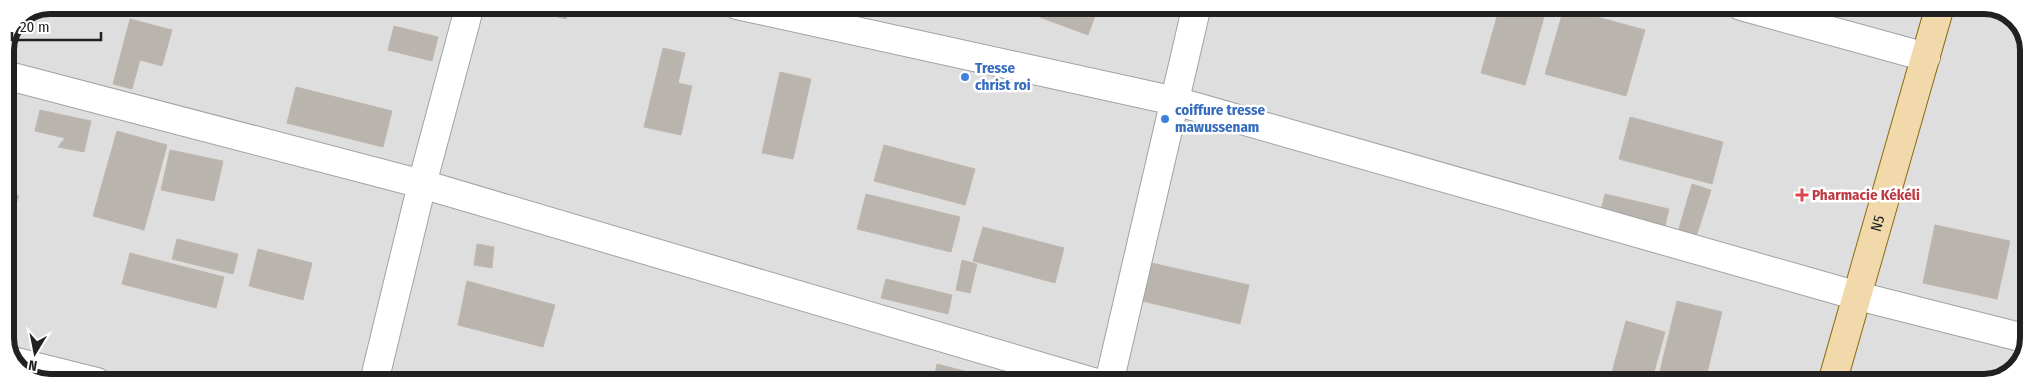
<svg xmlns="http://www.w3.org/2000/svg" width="2034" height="388" font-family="'Fira Sans Condensed',sans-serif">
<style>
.residential{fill:#dfdede}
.building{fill:#bab4af;stroke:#c1b7ad}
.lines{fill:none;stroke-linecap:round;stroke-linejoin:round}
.street-casing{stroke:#a2a2a2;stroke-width:30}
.primary-casing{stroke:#8d6d11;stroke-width:30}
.street{stroke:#fff;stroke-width:28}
.primary{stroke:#f2d9ac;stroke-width:28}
.shop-dot{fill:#3f7fe0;stroke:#fff;stroke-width:2}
.health-dot{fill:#e0444e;stroke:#fff;stroke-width:2}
.labels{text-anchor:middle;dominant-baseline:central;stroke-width:5;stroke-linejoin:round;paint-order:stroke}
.shop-label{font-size:15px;font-weight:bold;fill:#366cbe;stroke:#fff;text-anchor:start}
.health-label{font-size:15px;font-weight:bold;fill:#be3a42;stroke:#fff;text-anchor:start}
.street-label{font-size:15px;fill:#212121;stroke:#fff}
.rim{fill:none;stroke:#212121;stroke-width:6}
</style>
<rect width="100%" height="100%" fill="#f0eee9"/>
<path class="residential" d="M 50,5 L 1993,6 L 2016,18 L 2029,44 L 2028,347 L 2014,372 L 1984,383 L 41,382 L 16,368 L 5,344 L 5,50 L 18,18 Z"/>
<path class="building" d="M 105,5 L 135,5 L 134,12 Z
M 553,5 L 570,5 L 566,19 L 550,15 Z
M 1007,5 L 1099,5 L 1088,35 Z
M 1347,6 L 1373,6 L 1371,12 Z
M 1500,6 L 1547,6 L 1525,85 L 1481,73 Z
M 1564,8 L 1645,30 L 1626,96 L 1545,74 Z
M 130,19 L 172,30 L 162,66 L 140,60 L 132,89 L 113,84 Z
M 394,26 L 438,37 L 432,61 L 388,50 Z
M 663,48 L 685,53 L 678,83 L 692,86 L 681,135 L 644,127 Z
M 780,72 L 811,79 L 793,159 L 762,153 Z
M 296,87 L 392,111 L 383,147 L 287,123 Z
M 40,110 L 91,121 L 84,152 L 58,147 L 65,138 L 35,131 Z
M 1630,117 L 1723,142 L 1712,184 L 1619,159 Z
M 117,131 L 167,145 L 144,230 L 93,216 Z
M 884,145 L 975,169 L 965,205 L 874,181 Z
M 170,150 L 223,161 L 214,201 L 161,190 Z
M 1692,184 L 1711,190 L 1696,237 L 1678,232 Z
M 5,191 L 19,196 L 13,213 L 5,211 Z
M 866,194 L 960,217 L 951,252 L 857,229 Z
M 1605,194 L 1669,209 L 1663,234 L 1599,219 Z
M 1935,225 L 2010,241 L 1997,299 L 1923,283 Z
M 983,227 L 1064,248 L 1055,283 L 973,261 Z
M 177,239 L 238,254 L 233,274 L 172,259 Z
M 477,244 L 494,247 L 492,268 L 474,265 Z
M 258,249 L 312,263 L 303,300 L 249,286 Z
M 130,253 L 224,277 L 216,308 L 122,284 Z
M 962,260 L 977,264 L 970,293 L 956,290 Z
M 1147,262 L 1249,285 L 1240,324 L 1138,300 Z
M 886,279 L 952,295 L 948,314 L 881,298 Z
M 467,281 L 555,305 L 543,347 L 458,325 Z
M 1677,301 L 1722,312 L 1705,381 L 1660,371 Z
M 1626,321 L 1665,332 L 1651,383 L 1609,383 Z
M 937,364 L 1003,381 L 1003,383 L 933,383 Z
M 1572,376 L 1598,383 L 1570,383 Z"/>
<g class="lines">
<g class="street-casing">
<path id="street" d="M 737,5 L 1175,101 L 1858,296 L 2028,339
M 1741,6 L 1926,57
M 5,75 L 422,184 L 1096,383
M 13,361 L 97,382
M 374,382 L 422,184 L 470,5
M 1109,383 L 1197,5"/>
</g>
<g class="primary-casing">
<g id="primary">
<path id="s1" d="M 1832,383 L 1940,6"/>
</g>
</g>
<use href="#street" class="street"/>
<use href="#primary" class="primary"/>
</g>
<g class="shop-dot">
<circle cx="965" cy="77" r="5"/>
<circle cx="1165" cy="119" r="5"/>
</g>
<path class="health-dot" d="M1799.5 187.5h5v5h5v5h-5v5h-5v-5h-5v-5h5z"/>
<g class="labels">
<g class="shop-label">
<text x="975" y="68">Tresse<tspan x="975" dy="17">christ roi</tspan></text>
<text x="1175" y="110">coiffure tresse<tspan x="1175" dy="17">mawussenam</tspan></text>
</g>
<g class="health-label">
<text x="1812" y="195">Pharmacie Kékéli</text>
</g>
<g class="street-label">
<text stroke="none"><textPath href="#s1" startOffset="166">N5</textPath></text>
</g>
</g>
<path d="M0 0H2034V388H0ZM50 14H1984A36 36 0 0 1 2020 50V338A36 36 0 0 1 1984 374H50A36 36 0 0 1 14 338V50A36 36 0 0 1 50 14Z" fill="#fff" fill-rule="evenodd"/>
<path class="rim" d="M50 14H1984A36 36 0 0 1 2020 50V338A36 36 0 0 1 1984 374H50A36 36 0 0 1 14 338V50A36 36 0 0 1 50 14Z"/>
<g transform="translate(35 353) rotate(190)" stroke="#ffffff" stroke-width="4" paint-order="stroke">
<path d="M0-4L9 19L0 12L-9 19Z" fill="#212121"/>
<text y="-8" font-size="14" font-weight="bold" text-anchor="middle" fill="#212121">N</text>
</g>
<path d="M12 32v8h89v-8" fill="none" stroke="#212121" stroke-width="2.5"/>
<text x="20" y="32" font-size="15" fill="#212121" stroke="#ffffff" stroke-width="4" paint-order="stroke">20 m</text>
</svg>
